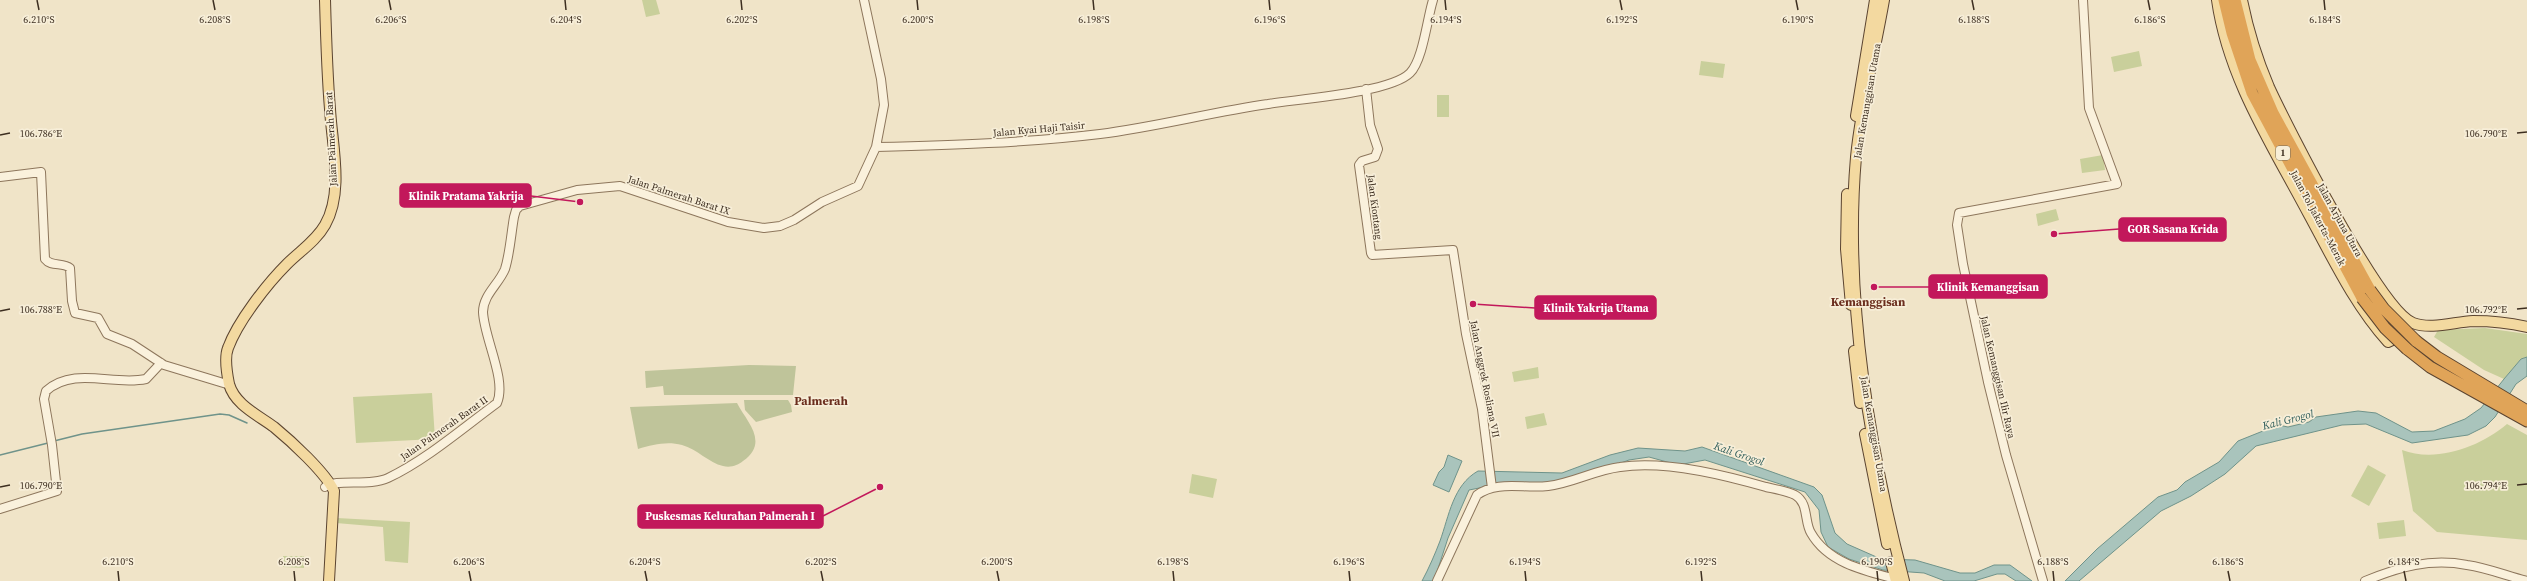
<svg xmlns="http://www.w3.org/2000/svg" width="2527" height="581" font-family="'Source Serif 4',serif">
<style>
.green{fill:#c9cf9b}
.cemetery{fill:#bfc49a}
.water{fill:#a9c4bc;stroke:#6f938a}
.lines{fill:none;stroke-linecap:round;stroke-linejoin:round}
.stream{stroke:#6f938a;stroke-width:1.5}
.minor-casing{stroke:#8d765c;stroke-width:10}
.major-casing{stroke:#5b4430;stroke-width:12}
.highway-casing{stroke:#5b4430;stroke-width:13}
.minor{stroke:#faf1dc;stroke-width:8}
.major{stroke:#f3d9a0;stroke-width:10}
.highway{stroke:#e0a458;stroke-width:11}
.highway-bridge-casing{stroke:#5b4430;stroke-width:13;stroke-linecap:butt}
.highway-bridge{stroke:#e0a458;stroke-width:11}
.ticks{fill:none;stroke:#3d2e20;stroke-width:1.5}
.labels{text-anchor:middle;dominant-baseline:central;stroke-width:3.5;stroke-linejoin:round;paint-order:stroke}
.shield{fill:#f7eed8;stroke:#756857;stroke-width:1}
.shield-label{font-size:9px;font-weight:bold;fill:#3d2e20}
.street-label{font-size:10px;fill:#3d2e20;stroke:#f7eed8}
.water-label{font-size:11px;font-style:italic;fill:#2f5d5a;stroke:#f7eed8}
.quarter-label{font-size:12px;font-weight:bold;fill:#6b2e1e;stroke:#f7eed8}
.ticks-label{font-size:10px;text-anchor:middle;fill:#3d2e20;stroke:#f7eed8;stroke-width:3.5;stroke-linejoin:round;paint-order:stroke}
.leader{fill:none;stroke:#c2185b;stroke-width:1.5}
.callout-dot{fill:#c2185b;stroke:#f7eed8;stroke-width:1.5}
.callout{fill:#c2185b;stroke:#c2185b;stroke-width:1.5}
.callout-label{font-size:11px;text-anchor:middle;font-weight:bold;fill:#fff}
</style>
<rect width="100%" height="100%" fill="#f0e4c8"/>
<path class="green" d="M 642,0 L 656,0 L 660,14 L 646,17 Z
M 2139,51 L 2142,66 L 2114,72 L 2111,57 Z
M 1701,61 L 1725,64 L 1723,78 L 1699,75 Z
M 1437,95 L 1449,95 L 1449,117 L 1437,117 Z
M 2103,155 L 2105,170 L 2082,173 L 2080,159 Z
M 2056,209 L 2059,220 L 2038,226 L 2036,214 Z
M 2485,328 L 2527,334 L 2527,357 L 2521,359 L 2504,379 L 2484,370 L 2434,337 L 2438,330 Z
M 1538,367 L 1539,378 L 1514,382 L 1512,372 Z
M 432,393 L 435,439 L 356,443 L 353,397 Z
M 1544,413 L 1547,425 L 1527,429 L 1525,417 Z
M 2507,424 L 2527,435 L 2527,540 L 2437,532 L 2413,511 L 2402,450 C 2436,463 2480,447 2507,424 Z
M 2368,465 L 2386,475 L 2369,506 L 2351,496 Z
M 1192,474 L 1217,479 L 1213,498 L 1189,493 Z
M 337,518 L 410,522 L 408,563 L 385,561 L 383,527 L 336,523 Z
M 2404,520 L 2406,536 L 2379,539 L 2377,523 Z
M 283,556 L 304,556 L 304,568 L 283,567 Z"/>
<path class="cemetery" d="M 749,365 L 796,366 L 793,395 L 664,395 L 663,386 L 646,388 L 645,371 Z
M 744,400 L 788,400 L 791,405 L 792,412 L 756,422 L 745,410 Z
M 737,403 C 746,421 770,442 743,461 C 738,465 731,468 723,466 C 709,463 697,449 682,445 C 666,441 653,445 638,449 L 630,407 Z"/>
<path class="water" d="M 2527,357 L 2527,376 L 2516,384 L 2495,417 L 2486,426 L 2468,435 L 2412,443 L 2366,424 L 2342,425 L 2256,446 L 2225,474 L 2191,496 L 2161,511 L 2079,581 L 2065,581 L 2097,549 L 2158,497 L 2177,490 L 2185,482 L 2219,462 L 2238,441 L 2278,425 L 2288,427 L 2309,422 L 2316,417 L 2358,411 L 2376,413 L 2412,432 L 2434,431 L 2465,419 L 2481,408 L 2504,379 L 2521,359 Z
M 1702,447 L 1814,487 L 1822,495 L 1835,533 L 1847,544 L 1881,559 L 1915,560 L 1960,573 L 1975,573 L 1994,565 L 2010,565 L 2032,581 L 2016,581 L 2005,574 L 1997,574 L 1974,581 L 1945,581 L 1924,573 L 1883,570 L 1849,559 L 1828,547 L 1821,532 L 1819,510 L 1805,492 L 1705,460 L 1678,465 L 1649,457 L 1629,460 L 1566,483 L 1500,484 L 1469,490 L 1448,538 L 1434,581 L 1422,581 C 1429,568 1435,554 1440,541 C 1449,516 1453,485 1478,471 L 1562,473 L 1610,455 L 1638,448 L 1685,451 Z
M 1448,455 L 1462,461 L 1449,492 L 1433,485 L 1439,472 L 1444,467 Z"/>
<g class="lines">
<path class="stream" d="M 54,441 L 82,434 L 220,414 L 229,415 L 247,423
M 0,455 L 48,443"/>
<g class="minor-casing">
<path id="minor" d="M 1366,89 L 1370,125 L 1378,149 L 1375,157 L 1362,161 L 1359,165 L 1371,253 L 1372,255 L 1453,250 L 1466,334 L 1482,409 L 1492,488
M 876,147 C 951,145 1025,143 1100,134 C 1156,127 1212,112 1268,104 C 1298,99 1390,93 1410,73 C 1423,60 1427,19 1433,0
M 0,177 L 41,172 L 45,259 C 51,267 63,262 70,268 L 72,301 L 75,313 L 98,318 L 107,334 L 132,344 L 164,365 L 230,385
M 325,487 C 336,478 369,487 388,478 C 426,460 463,428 497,403 C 507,380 484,338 483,312 C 483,295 499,284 505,269 C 510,253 511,234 514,217 L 516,210 L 520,206 L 577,190 L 620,186 L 728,222 L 764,228 L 780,226 L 794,220 L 822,202 L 858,186 L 876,147 L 884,105 L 881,79 L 864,0
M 0,509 L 57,491 L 52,445 L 44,399 L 46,391 C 74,366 113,386 146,379 L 161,363
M 1437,581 L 1477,495 C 1497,480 1524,489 1548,486 C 1573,483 1595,470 1620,467 C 1662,460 1725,475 1766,487 C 1775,489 1787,491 1795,495 C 1809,503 1804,522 1811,533 C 1828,563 1865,571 1896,579
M 2043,581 L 2006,455 L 1988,382 L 1963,264 L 1957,225 L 1959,213 L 2117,184 L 2089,108 L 2083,0
M 2365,581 C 2399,567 2430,558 2467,565 C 2488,568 2507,576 2527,581"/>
</g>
<g class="major-casing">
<path id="major" d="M 325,0 C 326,36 327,73 330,109 C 332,145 344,192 325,225 C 316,241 300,251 287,264 C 267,284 238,321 228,348 C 224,358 227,374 229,384 C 235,405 258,415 274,427 C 291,441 325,472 334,491 L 329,581
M 1884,0 C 1875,52 1861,105 1856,157 C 1844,296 1869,447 1904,581
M 2217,0 C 2228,78 2272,145 2308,213 C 2332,257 2354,304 2388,342 L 2403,335
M 2242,0 C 2248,30 2257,59 2269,87 C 2287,126 2380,310 2413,323 C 2431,330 2454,322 2473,321 C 2491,321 2510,323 2527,327
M 1856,116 L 1875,0
M 1847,194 L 1846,249 L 1851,305
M 1854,351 L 1860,403
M 1865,434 L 1887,544
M 1891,562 L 1896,581"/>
</g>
<g class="highway-casing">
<path id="highway" d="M 2224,0 L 2232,33 L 2252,93 L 2362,298
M 2235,0 L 2250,60 L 2273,113 L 2370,290
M 2416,341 L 2437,357 L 2527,411
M 2407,349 L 2430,367 L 2527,421"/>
</g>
<use href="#minor" class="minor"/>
<use href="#major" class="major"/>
<use href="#highway" class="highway"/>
<g class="highway-bridge-casing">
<path id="highway-bridge" d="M 2370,290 L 2384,309 L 2416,341
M 2362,298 L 2385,328 L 2407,349"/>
</g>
<use href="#highway-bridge" class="highway-bridge"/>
</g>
<path class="ticks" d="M 37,0 L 39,10M 213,0 L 215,10M 389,0 L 391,10M 565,0 L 566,10M 741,0 L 742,10M 917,0 L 918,10M 1093,0 L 1094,10M 1269,0 L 1270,10M 1445,0 L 1446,10M 1620,0 L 1622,10M 1796,0 L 1798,10M 1972,0 L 1974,10M 2148,0 L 2150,10M 2324,0 L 2325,10M 2517,133 L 2527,132M 0,135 L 10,133M 2517,309 L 2527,308M 0,311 L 10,309M 2517,485 L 2527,484M 0,487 L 10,485M 118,571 L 119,581M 294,571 L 295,581M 469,571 L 471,581M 645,571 L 647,581M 821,571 L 823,581M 997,571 L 999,581M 1173,571 L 1174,581M 1349,571 L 1350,581M 1525,571 L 1526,581M 1701,571 L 1702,581M 1877,571 L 1878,581M 2053,571 L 2054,581M 2228,571 L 2230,581M 2404,571 L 2406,581"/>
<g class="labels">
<rect class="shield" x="2276" y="146" width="14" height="14" rx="3"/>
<g class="shield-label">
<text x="2283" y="153">1</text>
</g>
<g class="street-label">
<text transform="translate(1867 101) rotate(-80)">Jalan Kemanggisan Utama</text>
<text transform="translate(1039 129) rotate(-5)">Jalan Kyai Haji Taisir</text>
<text transform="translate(331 139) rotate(-93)">Jalan Palmerah Barat</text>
<text transform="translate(679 195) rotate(18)">Jalan Palmerah Barat IX</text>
<text transform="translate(1375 207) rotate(83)">Jalan Kiontang</text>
<text transform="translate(2318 218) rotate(62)">Jalan Tol Jakarta–Merak</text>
<text transform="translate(2340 220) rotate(61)">Jalan Arjuna Utara</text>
<text transform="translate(1998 377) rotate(77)">Jalan Kemanggisan Ilir Raya</text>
<text transform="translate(1485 379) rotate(79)">Jalan Anggrek Rosliana VII</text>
<text transform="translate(444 428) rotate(-35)">Jalan Palmerah Barat II</text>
<text transform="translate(1874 434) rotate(80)">Jalan Kemanggisan Utama</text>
</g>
<g class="water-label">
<text transform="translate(2288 420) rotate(-14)">Kali Grogol</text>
<text transform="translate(1739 454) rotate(19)">Kali Grogol</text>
</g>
<g class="quarter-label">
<text x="1868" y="302">Kemanggisan</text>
<text x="821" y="401">Palmerah</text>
</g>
</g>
<g class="ticks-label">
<text x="39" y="23">6.210°S</text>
<text x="215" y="23">6.208°S</text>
<text x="391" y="23">6.206°S</text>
<text x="566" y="23">6.204°S</text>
<text x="742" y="23">6.202°S</text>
<text x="918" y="23">6.200°S</text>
<text x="1094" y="23">6.198°S</text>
<text x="1270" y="23">6.196°S</text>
<text x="1446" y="23">6.194°S</text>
<text x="1622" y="23">6.192°S</text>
<text x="1798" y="23">6.190°S</text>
<text x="1974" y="23">6.188°S</text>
<text x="2150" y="23">6.186°S</text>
<text x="2325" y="23">6.184°S</text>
<text x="2486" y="137">106.790°E</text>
<text x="41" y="137">106.786°E</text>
<text x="2486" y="313">106.792°E</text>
<text x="41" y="313">106.788°E</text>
<text x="2486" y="489">106.794°E</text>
<text x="41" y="489">106.790°E</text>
<text x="118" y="565">6.210°S</text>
<text x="294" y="565">6.208°S</text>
<text x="469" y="565">6.206°S</text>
<text x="645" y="565">6.204°S</text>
<text x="821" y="565">6.202°S</text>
<text x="997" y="565">6.200°S</text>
<text x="1173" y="565">6.198°S</text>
<text x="1349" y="565">6.196°S</text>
<text x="1525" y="565">6.194°S</text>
<text x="1701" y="565">6.192°S</text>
<text x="1877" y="565">6.190°S</text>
<text x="2053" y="565">6.188°S</text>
<text x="2228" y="565">6.186°S</text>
<text x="2404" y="565">6.184°S</text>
</g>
<path class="leader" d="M580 202L531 196M2054 234L2119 229M1874 287L1929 287M1473 304L1535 308M880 487L823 516"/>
<g class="callout-dot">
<circle cx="580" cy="202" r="4"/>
<circle cx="2054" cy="234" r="4"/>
<circle cx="1874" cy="287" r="4"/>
<circle cx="1473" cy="304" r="4"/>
<circle cx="880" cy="487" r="4"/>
</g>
<g class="callout">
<rect x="400" y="184" width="131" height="23" rx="4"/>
<rect x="2119" y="218" width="107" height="23" rx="4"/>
<rect x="1929" y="275" width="118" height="23" rx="4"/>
<rect x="1535" y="296" width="121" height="23" rx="4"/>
<rect x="638" y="505" width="185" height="23" rx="4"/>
</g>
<g class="callout-label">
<text x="466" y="200">Klinik Pratama Yakrija</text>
<text x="2173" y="233">GOR Sasana Krida</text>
<text x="1988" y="291">Klinik Kemanggisan</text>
<text x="1596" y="312">Klinik Yakrija Utama</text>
<text x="730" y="520">Puskesmas Kelurahan Palmerah I</text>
</g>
</svg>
